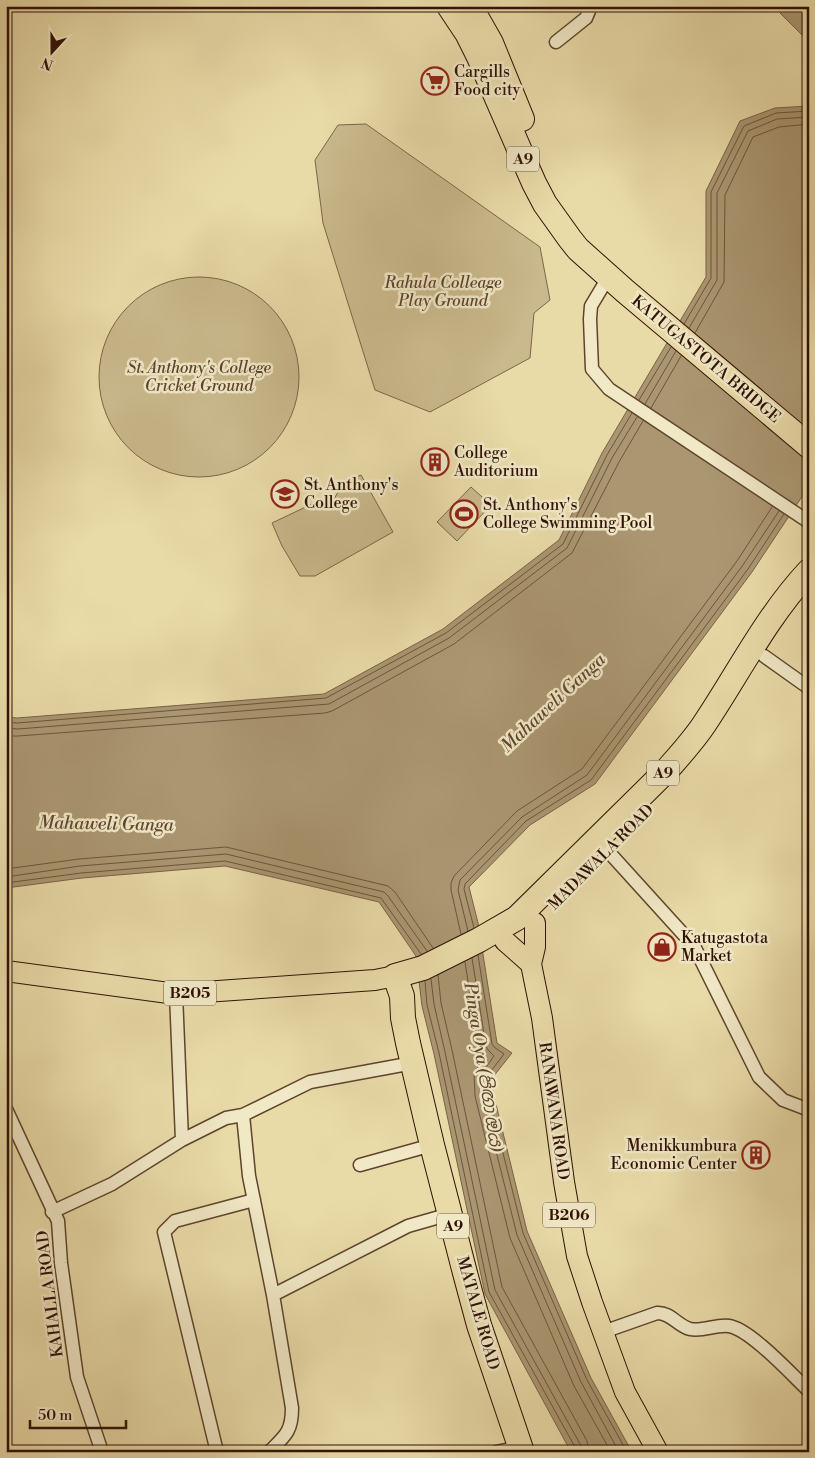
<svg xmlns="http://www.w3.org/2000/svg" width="815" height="1458" font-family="'Libre Bodoni','Noto Sans Sinhala',serif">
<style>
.green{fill:#c9b98c;stroke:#7c6548}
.water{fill:#aa9671;stroke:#796146}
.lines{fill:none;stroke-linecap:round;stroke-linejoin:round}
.shore{stroke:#6c543b;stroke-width:1}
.street-casing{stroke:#5e442e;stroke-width:15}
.primary-casing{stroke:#2f1105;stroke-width:22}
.highway-casing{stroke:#2f1105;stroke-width:26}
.street{stroke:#f1e8c6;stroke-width:12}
.primary{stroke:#e9dba8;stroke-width:20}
.highway{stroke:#e9dba8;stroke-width:24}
.labels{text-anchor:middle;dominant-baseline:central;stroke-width:5;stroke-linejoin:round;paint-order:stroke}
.shield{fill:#f1e8c6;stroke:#69523f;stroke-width:1}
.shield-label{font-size:15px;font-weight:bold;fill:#2f1105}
.poi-label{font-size:16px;fill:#2f1105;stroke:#f1e8c6;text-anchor:start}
.park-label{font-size:16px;font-style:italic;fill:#5d432e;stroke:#f1e8c6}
.street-label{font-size:16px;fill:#2f1105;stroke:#f1e8c6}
.water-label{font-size:18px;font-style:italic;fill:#604630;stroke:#f1e8c6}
</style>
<rect width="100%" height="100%" fill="#e9dba8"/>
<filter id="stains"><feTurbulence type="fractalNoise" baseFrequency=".004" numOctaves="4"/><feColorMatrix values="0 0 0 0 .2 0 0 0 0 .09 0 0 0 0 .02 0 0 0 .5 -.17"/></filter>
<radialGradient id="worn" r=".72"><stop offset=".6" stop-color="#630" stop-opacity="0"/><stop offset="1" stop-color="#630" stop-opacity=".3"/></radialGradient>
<path class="green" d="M 366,124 L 540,247 L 550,300 L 534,313 L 530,358 L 430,412 L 375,390 L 323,223 L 315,160 L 338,125 Z
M99 377a100 100 0 1 1 200 0a100 100 0 1 1-200 0Z
M 361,475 L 393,532 L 315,576 L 300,576 L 282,546 L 272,523 L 314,503 L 328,509 L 344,482 Z
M 471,487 L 491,505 L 457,541 L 437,522 Z"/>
<path class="water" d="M 773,6 L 809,6 L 809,42 Z
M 809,106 L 809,486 L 752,572 L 595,784 L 530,825 L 469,887 L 478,923 L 497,1043 L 512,1053 L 493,1077 L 493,1092 L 527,1231 L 591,1378 L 632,1452 L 571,1452 L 485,1294 L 434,1054 L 422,1006 L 416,956 L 379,902 L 225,866 L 82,878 L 6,888 L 6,717 L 17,718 L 324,694 L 443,629 L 559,540 L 602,453 L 706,277 L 706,191 L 740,121 L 775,108 Z"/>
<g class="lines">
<path class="shore" d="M 684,324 L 711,278 L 711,192 L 744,126 L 776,113 L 809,111
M 689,328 L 717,280 L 717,193 L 748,131 L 777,119 L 809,117
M 695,333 L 724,282 L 725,195 L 753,137 L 779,127 L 809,124
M 639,400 L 671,347
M 645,404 L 676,351
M 651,408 L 681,356
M 6,722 L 17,723 L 326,698 L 446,633 L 563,544 L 607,455 L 632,413
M 6,728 L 18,729 L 329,704 L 449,638 L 567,548 L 612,458 L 637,417
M 6,736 L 18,736 L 325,713 L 332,711 L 454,644 L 572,553 L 619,462 L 643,421
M 6,869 L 79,859 L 226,847 L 388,886 L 395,892 L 433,948
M 6,877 L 80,866 L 226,854 L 384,892 L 388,896 L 427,951
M 6,883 L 81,873 L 225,861 L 381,898 L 421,954
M 474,928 L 464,889 L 465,884 L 526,821 L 591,780 L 748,569 L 784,514
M 468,931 L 458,890 L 460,880 L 522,817 L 587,775 L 743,565 L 779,511
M 461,934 L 451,890 L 451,883 L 454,876 L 517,811 L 582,769 L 737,561 L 772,507
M 478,955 L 492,1044 L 494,1047 L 504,1054 L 488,1075 L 488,1093 L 523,1233 L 587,1380 L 627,1452
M 472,958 L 486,1046 L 488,1050 L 494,1056 L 482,1073 L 482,1095 L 517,1235 L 581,1382 L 619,1452
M 465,962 L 478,1045 L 484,1057 L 474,1073 L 475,1096 L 510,1238 L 574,1386 L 611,1452
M 438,975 L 441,1003 L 452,1050 L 502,1287 L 587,1441 L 589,1452
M 431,979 L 434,1004 L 445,1052 L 495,1290 L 580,1444 L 582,1452
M 425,981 L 427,1005 L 439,1053 L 489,1292 L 575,1447 L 575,1452"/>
<g class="street-casing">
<path id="street" d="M 556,42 L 586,18 L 591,6
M 609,276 L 591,306 L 590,319 L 592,369 L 609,389 L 809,522
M 764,656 L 809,688
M 597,839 L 694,946 L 759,1077 L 783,1100 L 804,1108 L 809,1109
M 176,994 L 182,1140
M 6,1109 L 58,1221 L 61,1263 L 77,1377 L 102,1452
M 243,1115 L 249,1176 L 273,1295 L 408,1226 L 450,1214
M 360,1165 L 432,1145
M 52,1212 L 112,1184 L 182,1140 L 226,1118 L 243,1115 L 310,1082 L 413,1063
M 603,1332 L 657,1313 C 670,1312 678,1326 690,1329 C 703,1332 716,1324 729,1326 C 750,1329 792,1375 809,1391
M 217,1452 L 164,1232 L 175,1221 L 254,1200
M 269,1452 C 285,1436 292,1432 292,1408 L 273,1295
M 496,1452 L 520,1447"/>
</g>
<g class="primary-casing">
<path id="primary" d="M 535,923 L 535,947 L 531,964 L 542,1018 L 564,1182 L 577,1256 L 592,1302 L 625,1392 L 658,1452
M 505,941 L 531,964
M 6,971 L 176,994 L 375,980 L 395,976"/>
</g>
<g class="highway-casing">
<path id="highway" d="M 449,6 L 467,33 L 479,57 L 534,183 L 545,204 L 570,239 L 578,249 L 625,291 L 809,446
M 470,6 L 491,43 L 522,119
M 522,1452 L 479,1325 L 465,1273 L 432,1145 L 408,1043 L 403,1018 L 402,996 L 395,976 L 423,968 L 479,940 L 517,918 L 666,771 C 680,755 694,740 705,723 C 739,672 767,616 809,571"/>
</g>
<use href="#street" class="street"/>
<use href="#primary" class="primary"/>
<use href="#highway" class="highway"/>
</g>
<defs>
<g id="supermarket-ring" transform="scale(1.4375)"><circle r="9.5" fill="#f1e8c6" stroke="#8f2418" stroke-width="1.5"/><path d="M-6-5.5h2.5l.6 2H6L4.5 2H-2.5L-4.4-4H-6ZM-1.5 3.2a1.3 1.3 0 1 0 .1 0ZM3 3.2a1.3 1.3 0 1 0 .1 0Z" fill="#8f2418"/></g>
<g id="building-ring" transform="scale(1.4375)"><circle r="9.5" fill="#f1e8c6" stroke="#8f2418" stroke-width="1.5"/><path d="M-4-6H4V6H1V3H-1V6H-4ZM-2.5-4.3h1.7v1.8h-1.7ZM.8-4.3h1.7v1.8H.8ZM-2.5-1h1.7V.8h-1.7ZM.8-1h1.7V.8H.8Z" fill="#8f2418"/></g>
<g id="school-ring" transform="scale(1.4375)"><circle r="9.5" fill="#f1e8c6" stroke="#8f2418" stroke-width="1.5"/><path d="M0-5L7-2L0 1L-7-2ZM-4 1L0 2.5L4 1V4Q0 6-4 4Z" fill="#8f2418"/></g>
<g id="stadium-ring" transform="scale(1.4375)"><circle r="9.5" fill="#f1e8c6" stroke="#8f2418" stroke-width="1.5"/><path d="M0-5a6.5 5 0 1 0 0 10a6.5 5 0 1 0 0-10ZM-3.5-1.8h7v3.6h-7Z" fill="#8f2418"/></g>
<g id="shop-ring" transform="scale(1.4375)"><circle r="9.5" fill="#f1e8c6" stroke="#8f2418" stroke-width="1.5"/><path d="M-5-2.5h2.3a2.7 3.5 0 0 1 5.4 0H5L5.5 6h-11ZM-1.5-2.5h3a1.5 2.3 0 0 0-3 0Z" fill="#8f2418"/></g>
</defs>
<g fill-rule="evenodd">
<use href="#supermarket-ring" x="435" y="81"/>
<use href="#building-ring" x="435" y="462"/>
<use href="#school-ring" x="285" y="494"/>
<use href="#stadium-ring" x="464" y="514"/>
<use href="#shop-ring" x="662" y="947"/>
<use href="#building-ring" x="756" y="1155"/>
</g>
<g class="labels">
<g class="shield">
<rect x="507" y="146.5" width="32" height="25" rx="4"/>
<rect x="647" y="760.5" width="32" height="25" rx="4"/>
<rect x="164" y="980.5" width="52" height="25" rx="4"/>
<rect x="543" y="1202.5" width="52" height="25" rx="4"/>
<rect x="437" y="1213.5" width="32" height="25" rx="4"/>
</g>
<g class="shield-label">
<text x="523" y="159">A9</text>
<text x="663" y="773">A9</text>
<text x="190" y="993">B205</text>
<text x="569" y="1215">B206</text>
<text x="453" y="1226">A9</text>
</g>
<g class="poi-label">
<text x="454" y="72">Cargills<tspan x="454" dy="18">Food city</tspan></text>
<text x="454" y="453">College<tspan x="454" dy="18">Auditorium</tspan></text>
<text x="304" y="485">St. Anthony's<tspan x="304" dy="18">College</tspan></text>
<text x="483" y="505">St. Anthony's<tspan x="483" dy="18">College Swimming Pool</tspan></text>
<text x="681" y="938">Katugastota<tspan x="681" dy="18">Market</tspan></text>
<text x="737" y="1146" text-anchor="end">Menikkumbura<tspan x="737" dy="18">Economic Center</tspan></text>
</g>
<g class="park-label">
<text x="443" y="283">Rahula Colleage<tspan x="443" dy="18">Play Ground</tspan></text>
<text x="199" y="368">St. Anthony's College<tspan x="199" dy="18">Cricket Ground</tspan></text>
</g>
<g class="street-label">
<text transform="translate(706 359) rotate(40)">KATUGASTOTA BRIDGE</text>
<text transform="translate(601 857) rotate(-45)">MADAWALA ROAD</text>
<text transform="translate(554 1111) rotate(82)">RANAWANA ROAD</text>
<text transform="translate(50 1294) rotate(-97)">KAHALLA ROAD</text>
<text transform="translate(478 1313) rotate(74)">MATALE ROAD</text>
</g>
<g class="water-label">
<text transform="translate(553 703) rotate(-43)">Mahaweli Ganga</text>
<text transform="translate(106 824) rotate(1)">Mahaweli Ganga</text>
<text transform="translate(483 1067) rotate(81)">Pinga Oya (පිඟා ඔය)</text>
</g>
</g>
<rect width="815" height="1458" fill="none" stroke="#e9dba8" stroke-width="25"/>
<rect x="8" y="8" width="800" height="1443" fill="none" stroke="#2f1105" stroke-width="2.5"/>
<rect x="12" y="12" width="790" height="1433" fill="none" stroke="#2f1105"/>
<g transform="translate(52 52) rotate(201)" stroke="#f1e8c6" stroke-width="4" paint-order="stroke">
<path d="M0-4L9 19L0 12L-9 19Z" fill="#2f1105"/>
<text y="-8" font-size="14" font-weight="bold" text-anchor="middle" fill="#2f1105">N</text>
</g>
<path d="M30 1420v8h96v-8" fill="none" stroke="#2f1105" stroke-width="2.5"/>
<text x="38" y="1420" font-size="15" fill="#2f1105" stroke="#f1e8c6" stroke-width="4" paint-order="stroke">50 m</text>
<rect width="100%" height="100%" filter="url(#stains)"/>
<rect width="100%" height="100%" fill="url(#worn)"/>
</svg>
